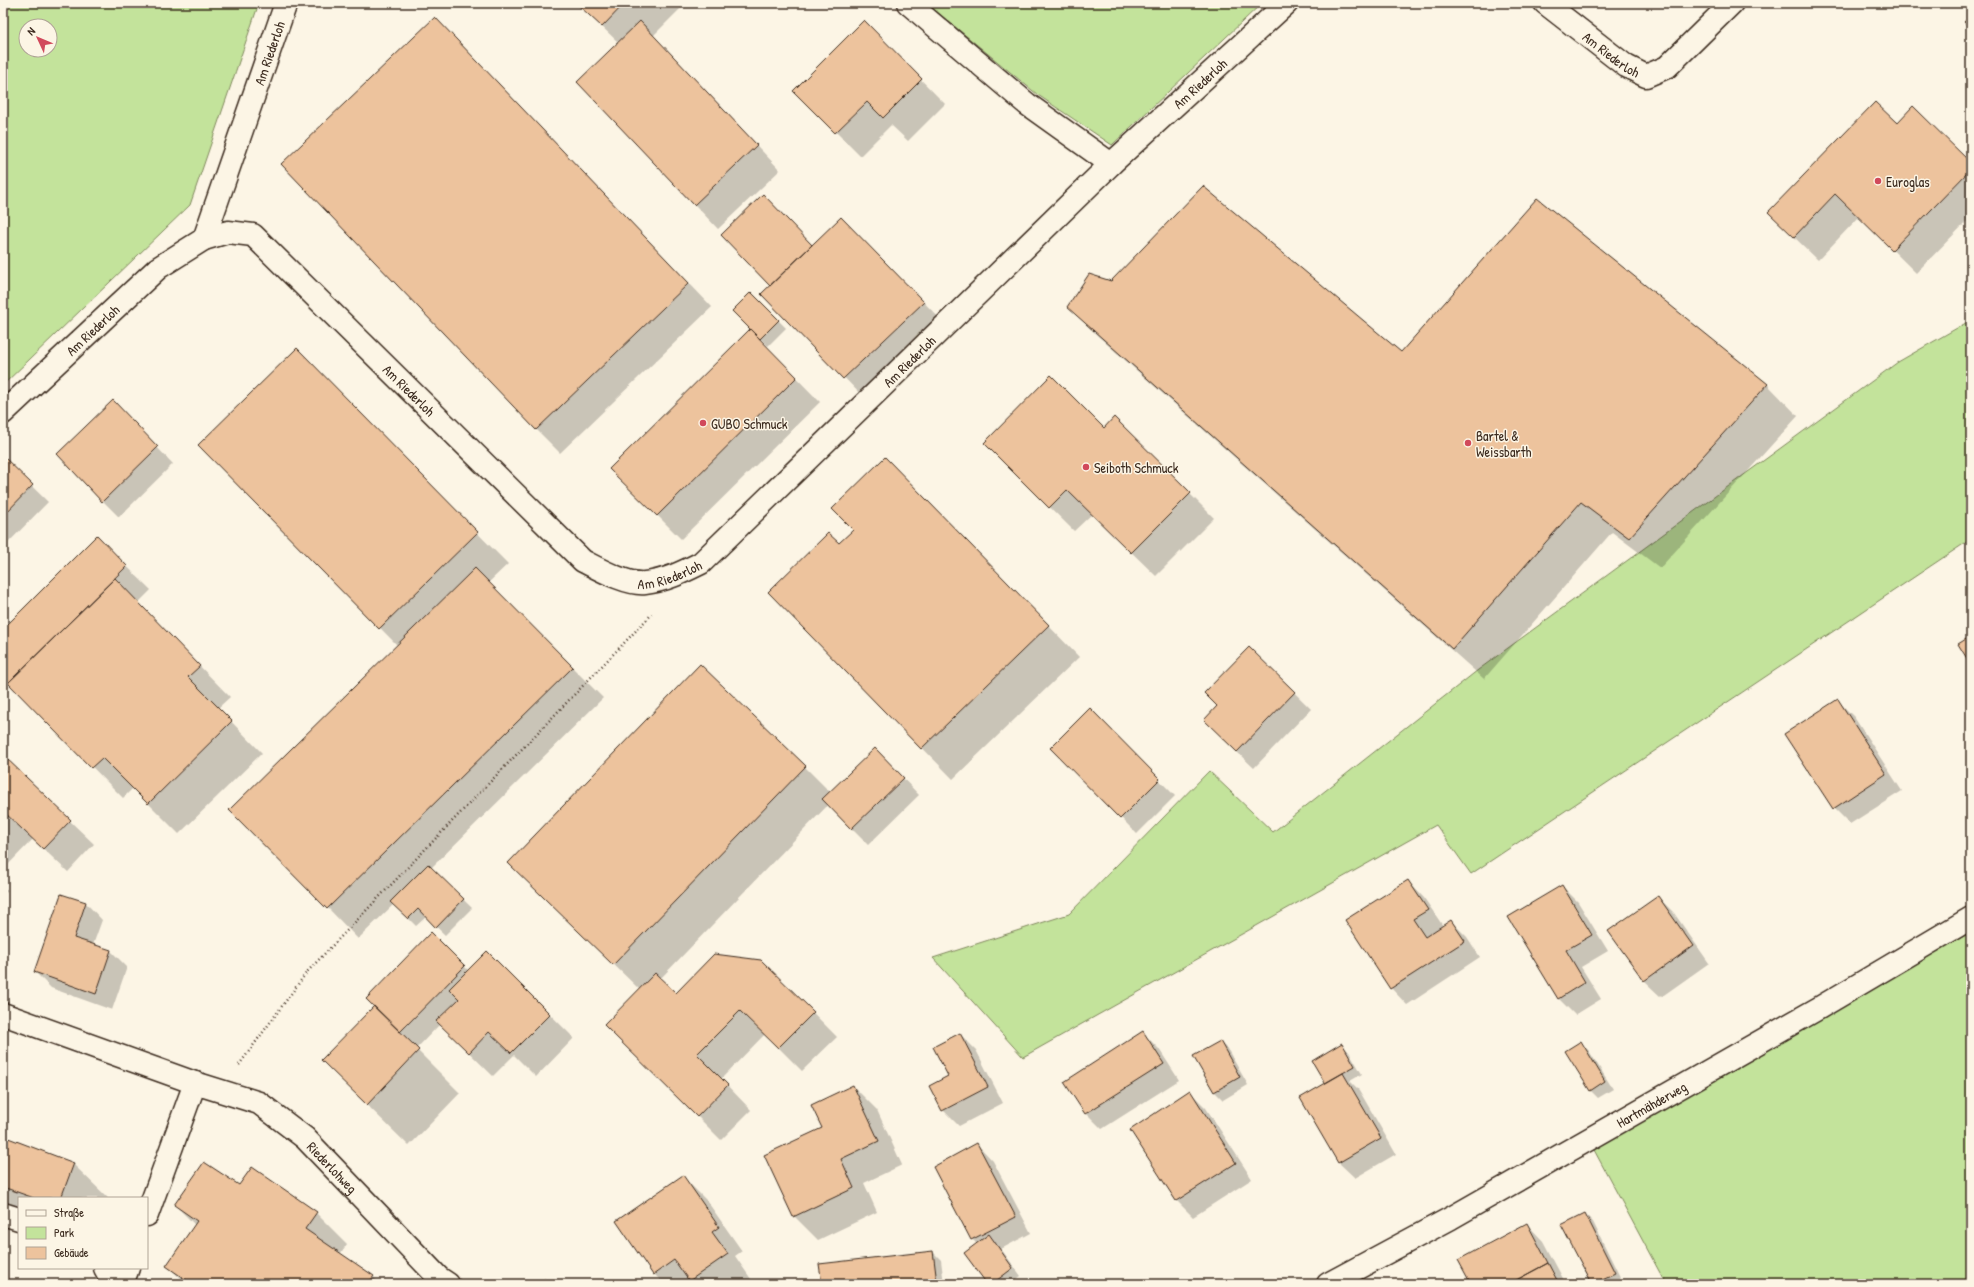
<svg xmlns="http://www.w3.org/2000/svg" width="1974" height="1287" font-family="'Patrick Hand',sans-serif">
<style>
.green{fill:#c3e39b;stroke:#7f865c;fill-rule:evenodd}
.shadow{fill:#0003}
.building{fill:#edc39d;stroke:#3b2a1e}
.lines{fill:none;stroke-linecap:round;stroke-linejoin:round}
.minor-casing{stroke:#3b2a1e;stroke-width:25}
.path{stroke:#3b2a1e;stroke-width:2.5;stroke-dasharray:1 3;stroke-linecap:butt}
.minor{stroke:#fcf5e5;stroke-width:22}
.poi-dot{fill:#d1495b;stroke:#fcf5e5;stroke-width:1.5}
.labels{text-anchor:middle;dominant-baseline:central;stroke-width:3;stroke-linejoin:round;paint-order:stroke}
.street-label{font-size:14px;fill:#3b2a1e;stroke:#fcf5e5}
.poi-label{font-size:14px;fill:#3b2a1e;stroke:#fcf5e5;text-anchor:start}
</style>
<rect width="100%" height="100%" fill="#fcf5e5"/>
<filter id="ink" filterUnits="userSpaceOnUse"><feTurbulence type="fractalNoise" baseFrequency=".025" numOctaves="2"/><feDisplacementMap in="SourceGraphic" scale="8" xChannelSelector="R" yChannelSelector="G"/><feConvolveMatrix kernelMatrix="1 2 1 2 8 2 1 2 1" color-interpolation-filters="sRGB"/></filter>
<g filter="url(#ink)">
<path class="green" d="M 3,3 L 259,3 L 190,205 L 3,385 ZM 26,26 L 50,26 L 50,50 L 26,50 Z
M 926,3 L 1262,3 L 1112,145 L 1038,95 Z
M 1971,320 L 1971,539 L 1471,874 L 1436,825 L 1023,1057 L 933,958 L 1069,914 L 1209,771 L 1273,832 L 1478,670 L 1898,362 Z
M 1971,932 L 1971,1284 L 1666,1284 L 1593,1148 L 1824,1017 Z"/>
<path class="shadow" d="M 577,3 L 686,3 L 653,36 L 780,170 L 718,229 L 578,82 L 619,43 Z
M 435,18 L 712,307 L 560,453 L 536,429 Z
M 864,22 L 945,104 L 908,141 L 891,125 L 860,156 L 795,91 Z
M 1897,124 L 1971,164 L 1971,217 L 1916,273 L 1859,217 L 1818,260 L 1793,236 Z
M 1538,199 L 1768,385 L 1798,416 L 1660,568 L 1612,532 L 1484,679 L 1099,337 L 1068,307 L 1111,282 L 1401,354 Z
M 865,242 L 947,326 L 868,402 L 763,294 L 812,246 Z
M 751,293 L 786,328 L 768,346 L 733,311 Z
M 750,331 L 820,402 L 681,539 L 611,469 Z
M 327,381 L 508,564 L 488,583 L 603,698 L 431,868 L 472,908 L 445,935 L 426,917 L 416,926 L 394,904 L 358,939 L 328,908 L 398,646 L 199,445 Z
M 129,418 L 173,464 L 119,517 L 103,501 Z
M 1114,418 L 1214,518 L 1156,576 L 1092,514 L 1074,531 L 1009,467 L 1104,429 Z
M 3,458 L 48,502 L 3,548 Z
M 916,489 L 1079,657 L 953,779 L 769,592 Z
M 97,537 L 151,590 L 138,603 L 230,697 L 218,708 L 262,753 L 179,834 L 133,788 L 123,798 L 3,677 L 3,630 Z
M 1249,648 L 1311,709 L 1254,768 L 1221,737 Z
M 1838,701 L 1854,717 L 1902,791 L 1850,824 L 1834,808 Z
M 1090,710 L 1175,796 L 1137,834 L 1052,748 Z
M 875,749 L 919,795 L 868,845 L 828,805 L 660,979 L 676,995 L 761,960 L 837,1037 L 802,1071 L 765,1034 L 721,1079 L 751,1110 L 721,1140 L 606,1025 L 640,990 L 540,893 L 805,767 L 830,792 Z
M 3,757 L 94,844 L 68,872 L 33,839 L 3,870 Z
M 1408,881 L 1424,898 L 1443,926 L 1451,921 L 1467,937 L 1480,957 L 1407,1005 L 1391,988 L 1346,920 Z
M 3,886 L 8,891 L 3,895 Z
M 1562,886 L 1578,902 L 1608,951 L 1581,967 L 1601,999 L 1575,1015 L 1559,999 Z
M 62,895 L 86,903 L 102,920 L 93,945 L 111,951 L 127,967 L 112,1010 L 51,988 L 35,972 Z
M 1658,897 L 1674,913 L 1709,963 L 1661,997 L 1644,981 Z
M 431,934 L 469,971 L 487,952 L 574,1038 L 536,1077 L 514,1055 L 493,1076 L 440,1024 L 416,1049 L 460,1093 L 409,1146 L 364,1102 L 375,1006 Z
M 1143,1033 L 1159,1049 L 1179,1080 L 1102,1129 L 1086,1113 Z
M 960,1034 L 976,1050 L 1003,1103 L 959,1126 L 943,1110 Z
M 1220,1042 L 1228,1050 L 1248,1085 L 1223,1100 L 1215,1092 L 1194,1056 Z
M 1581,1043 L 1589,1051 L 1613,1089 L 1598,1098 L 1590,1090 Z
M 1342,1045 L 1350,1053 L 1362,1074 L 1350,1081 L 1359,1090 L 1396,1154 L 1355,1178 L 1338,1162 L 1327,1083 L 1314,1061 Z
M 853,1086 L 877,1110 L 902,1165 L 864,1183 L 877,1212 L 818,1240 L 794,1216 L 823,1128 Z
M 1190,1092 L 1206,1108 L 1252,1179 L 1193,1217 L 1177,1201 L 1131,1130 Z
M 3,1137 L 73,1164 L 108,1198 L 19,1198 L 19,1218 L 3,1212 Z
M 977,1144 L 993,1161 L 1031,1233 L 1001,1249 L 1021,1276 L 1010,1284 L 988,1284 L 977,1244 L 972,1239 Z
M 683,1177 L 707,1201 L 742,1251 L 735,1256 L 751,1279 L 743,1284 L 664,1284 L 654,1274 L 617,1222 Z
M 239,1186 L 316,1213 L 347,1244 L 340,1254 L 373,1277 L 380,1284 L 186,1284 L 168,1266 L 195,1225 L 175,1205 Z
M 1585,1214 L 1593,1222 L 1622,1281 L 1616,1284 L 1591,1284 L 1562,1225 Z
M 1527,1224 L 1543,1241 L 1566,1284 L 1472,1284 Z
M 933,1252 L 941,1260 L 944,1284 L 823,1284 L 820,1265 Z"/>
<path class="building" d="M 576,3 L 625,3 L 602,27 Z
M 1971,15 L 1971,28 L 1964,22 Z
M 435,17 L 689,283 L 536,430 L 281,164 Z
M 864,20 L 922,79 L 883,118 L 867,102 L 835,133 L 793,91 Z
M 640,21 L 757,145 L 694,205 L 577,82 Z
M 1875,102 L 1897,123 L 1913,106 L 1971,163 L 1971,169 L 1892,250 L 1835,194 L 1794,237 L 1768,212 Z
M 1203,186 L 1401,352 L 1537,198 L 1768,384 L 1629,538 L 1581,502 L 1452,649 L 1067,307 L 1089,274 L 1111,281 Z
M 763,194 L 812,245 L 770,286 L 721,235 Z
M 841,217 L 924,302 L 843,379 L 761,294 Z
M 751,292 L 779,320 L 760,339 L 732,311 Z
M 750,329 L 797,377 L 657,516 L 609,469 Z
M 297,348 L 478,532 L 379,629 L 198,445 Z
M 1051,375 L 1104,428 L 1114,417 L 1191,493 L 1131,553 L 1067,490 L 1049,508 L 984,443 Z
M 113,400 L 158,447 L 102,502 L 57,454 Z
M 3,456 L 33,485 L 3,516 Z
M 885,457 L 1049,625 L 921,749 L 768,592 L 828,533 L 839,543 L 853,530 L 832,509 Z
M 97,535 L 127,566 L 8,683 L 3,678 L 3,629 Z
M 475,568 L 573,667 L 327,909 L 229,810 Z
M 115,578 L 200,666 L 188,677 L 232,721 L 148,804 L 102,758 L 91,768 L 8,683 Z
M 1971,636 L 1971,665 L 1958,644 Z
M 1249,647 L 1295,692 L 1237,752 L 1204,720 L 1217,706 L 1204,693 Z
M 700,664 L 806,766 L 613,965 L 508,863 Z
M 1838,699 L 1886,774 L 1833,809 L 1784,734 Z
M 1090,708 L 1160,779 L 1120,819 L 1050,748 Z
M 875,748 L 904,778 L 851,829 L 822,799 Z
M 3,755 L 71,820 L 43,849 L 3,811 Z
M 3,811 L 8,816 L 3,821 Z
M 428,864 L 464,899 L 436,928 L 418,909 L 408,919 L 390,902 Z
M 1408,880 L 1428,910 L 1413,919 L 1425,937 L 1451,920 L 1465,941 L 1390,989 L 1345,920 Z
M 1562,885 L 1592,935 L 1566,950 L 1585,982 L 1558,999 L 1508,917 Z
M 61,894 L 86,902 L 74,938 L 111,950 L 96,994 L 34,972 Z
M 1658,896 L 1693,946 L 1644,981 L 1608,931 Z
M 431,932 L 465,966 L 400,1032 L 366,999 Z
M 487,951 L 550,1014 L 511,1053 L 489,1032 L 469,1053 L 436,1021 L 459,999 L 449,989 Z
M 714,954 L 761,960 L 814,1012 L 778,1048 L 740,1011 L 697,1054 L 728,1085 L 697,1117 L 604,1025 L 655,973 L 676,993 Z
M 374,1006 L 419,1050 L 367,1105 L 321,1060 Z
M 1143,1031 L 1164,1064 L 1085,1114 L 1064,1082 Z
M 960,1033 L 988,1087 L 942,1111 L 929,1086 L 948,1076 L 933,1047 Z
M 1220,1041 L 1240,1077 L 1214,1092 L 1193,1056 Z
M 1581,1041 L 1605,1081 L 1590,1091 L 1565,1051 Z
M 1342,1043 L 1355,1066 L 1325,1083 L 1312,1061 Z
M 1343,1073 L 1381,1138 L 1338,1163 L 1300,1098 Z
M 853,1085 L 879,1141 L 841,1159 L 854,1188 L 793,1217 L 764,1155 L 822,1128 L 811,1105 Z
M 1190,1090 L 1236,1163 L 1176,1201 L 1130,1130 Z
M 3,1136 L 74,1163 L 61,1198 L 34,1198 L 3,1187 Z
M 977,1143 L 1016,1217 L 971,1240 L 933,1167 Z
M 204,1162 L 239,1185 L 252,1167 L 317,1212 L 305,1229 L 374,1276 L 368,1284 L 192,1284 L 166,1266 L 197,1221 L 174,1205 Z
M 683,1175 L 719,1227 L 712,1232 L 728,1254 L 689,1281 L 674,1260 L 653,1275 L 616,1221 Z
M 1585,1213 L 1615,1273 L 1592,1284 L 1561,1225 Z
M 1527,1223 L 1548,1263 L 1509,1284 L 1471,1284 L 1458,1260 Z
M 989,1234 L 1013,1268 L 992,1284 L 987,1284 L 964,1253 Z
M 933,1251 L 937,1283 L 822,1284 L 819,1264 Z
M 1548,1263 L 1559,1284 L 1509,1284 Z
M 544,1279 L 557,1284 L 542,1284 Z"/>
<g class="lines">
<g class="minor-casing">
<g id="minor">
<path id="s1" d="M 1545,3 L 1626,66 L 1646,76 L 1667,67 L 1732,3"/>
<path id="s2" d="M 1111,164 L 1287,3"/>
<path id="s3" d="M 204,239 L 286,3"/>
<path id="s4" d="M 3,413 L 158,268 L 204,239 L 228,232 L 253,235 L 583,561 C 599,569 627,585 645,583 C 665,581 683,572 701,563 L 1111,164 L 1027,104 L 908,3"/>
<path id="s5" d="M 3,1014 L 195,1083 L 259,1103 L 305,1138 L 439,1278 L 448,1284"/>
<path d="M 3,1214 L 19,1219"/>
<path d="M 147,1215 L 195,1083"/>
<path d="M 105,1268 L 114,1284"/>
<path d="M 122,1284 L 128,1268"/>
<path id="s6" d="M 1328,1284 L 1451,1218 L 1819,1008 L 1971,918"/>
</g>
</g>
<path class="path" d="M 239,1065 L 307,972 L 652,614"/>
<use href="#minor" class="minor"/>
</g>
</g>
<g class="poi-dot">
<circle cx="1878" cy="181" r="4"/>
<circle cx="703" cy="423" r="4"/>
<circle cx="1468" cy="443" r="4"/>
<circle cx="1086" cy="467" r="4"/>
</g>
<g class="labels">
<g class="street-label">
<text stroke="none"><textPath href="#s3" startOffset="197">Am Riederloh</textPath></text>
<text stroke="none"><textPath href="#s1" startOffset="84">Am Riederloh</textPath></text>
<text stroke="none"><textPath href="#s2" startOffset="120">Am Riederloh</textPath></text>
<text stroke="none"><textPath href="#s4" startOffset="122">Am Riederloh</textPath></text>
<text stroke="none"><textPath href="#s4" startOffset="1197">Am Riederloh</textPath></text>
<text stroke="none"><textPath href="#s4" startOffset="537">Am Riederloh</textPath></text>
<text stroke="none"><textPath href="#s4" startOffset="873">Am Riederloh</textPath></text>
<text stroke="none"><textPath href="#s6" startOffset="370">Hartmähderweg</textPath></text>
<text stroke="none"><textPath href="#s5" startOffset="369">Riederlohweg</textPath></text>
</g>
<g class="poi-label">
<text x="1886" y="181">Euroglas</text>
<text x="711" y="423">GUBO Schmuck</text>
<text x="1476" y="435">Bartel &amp;<tspan x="1476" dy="16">Weissbarth</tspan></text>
<text x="1094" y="467">Seiboth Schmuck</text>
</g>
</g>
<rect width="1974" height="1287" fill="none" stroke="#fcf5e5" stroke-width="16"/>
<rect x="8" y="8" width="1958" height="1271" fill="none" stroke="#3b2a1e" stroke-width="1.5" filter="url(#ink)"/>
<rect x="18" y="1197" width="130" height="72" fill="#fcf5e5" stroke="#afa495"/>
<rect x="26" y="1210" width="20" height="6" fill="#fcf5e5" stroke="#afa495"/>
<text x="54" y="1217" font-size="12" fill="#3b2a1e">Straße</text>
<rect x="26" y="1227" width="20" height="12" fill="#c3e39b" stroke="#afa495"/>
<text x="54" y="1237" font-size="12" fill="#3b2a1e">Park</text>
<rect x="26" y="1247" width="20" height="12" fill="#edc39d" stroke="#afa495"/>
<text x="54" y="1257" font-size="12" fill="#3b2a1e">Gebäude</text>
<g transform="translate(38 38) rotate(314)"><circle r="19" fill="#fcf5e5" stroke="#afa495"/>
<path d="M0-3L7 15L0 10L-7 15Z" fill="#d1495b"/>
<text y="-6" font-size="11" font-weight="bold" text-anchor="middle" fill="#3b2a1e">N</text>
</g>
</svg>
